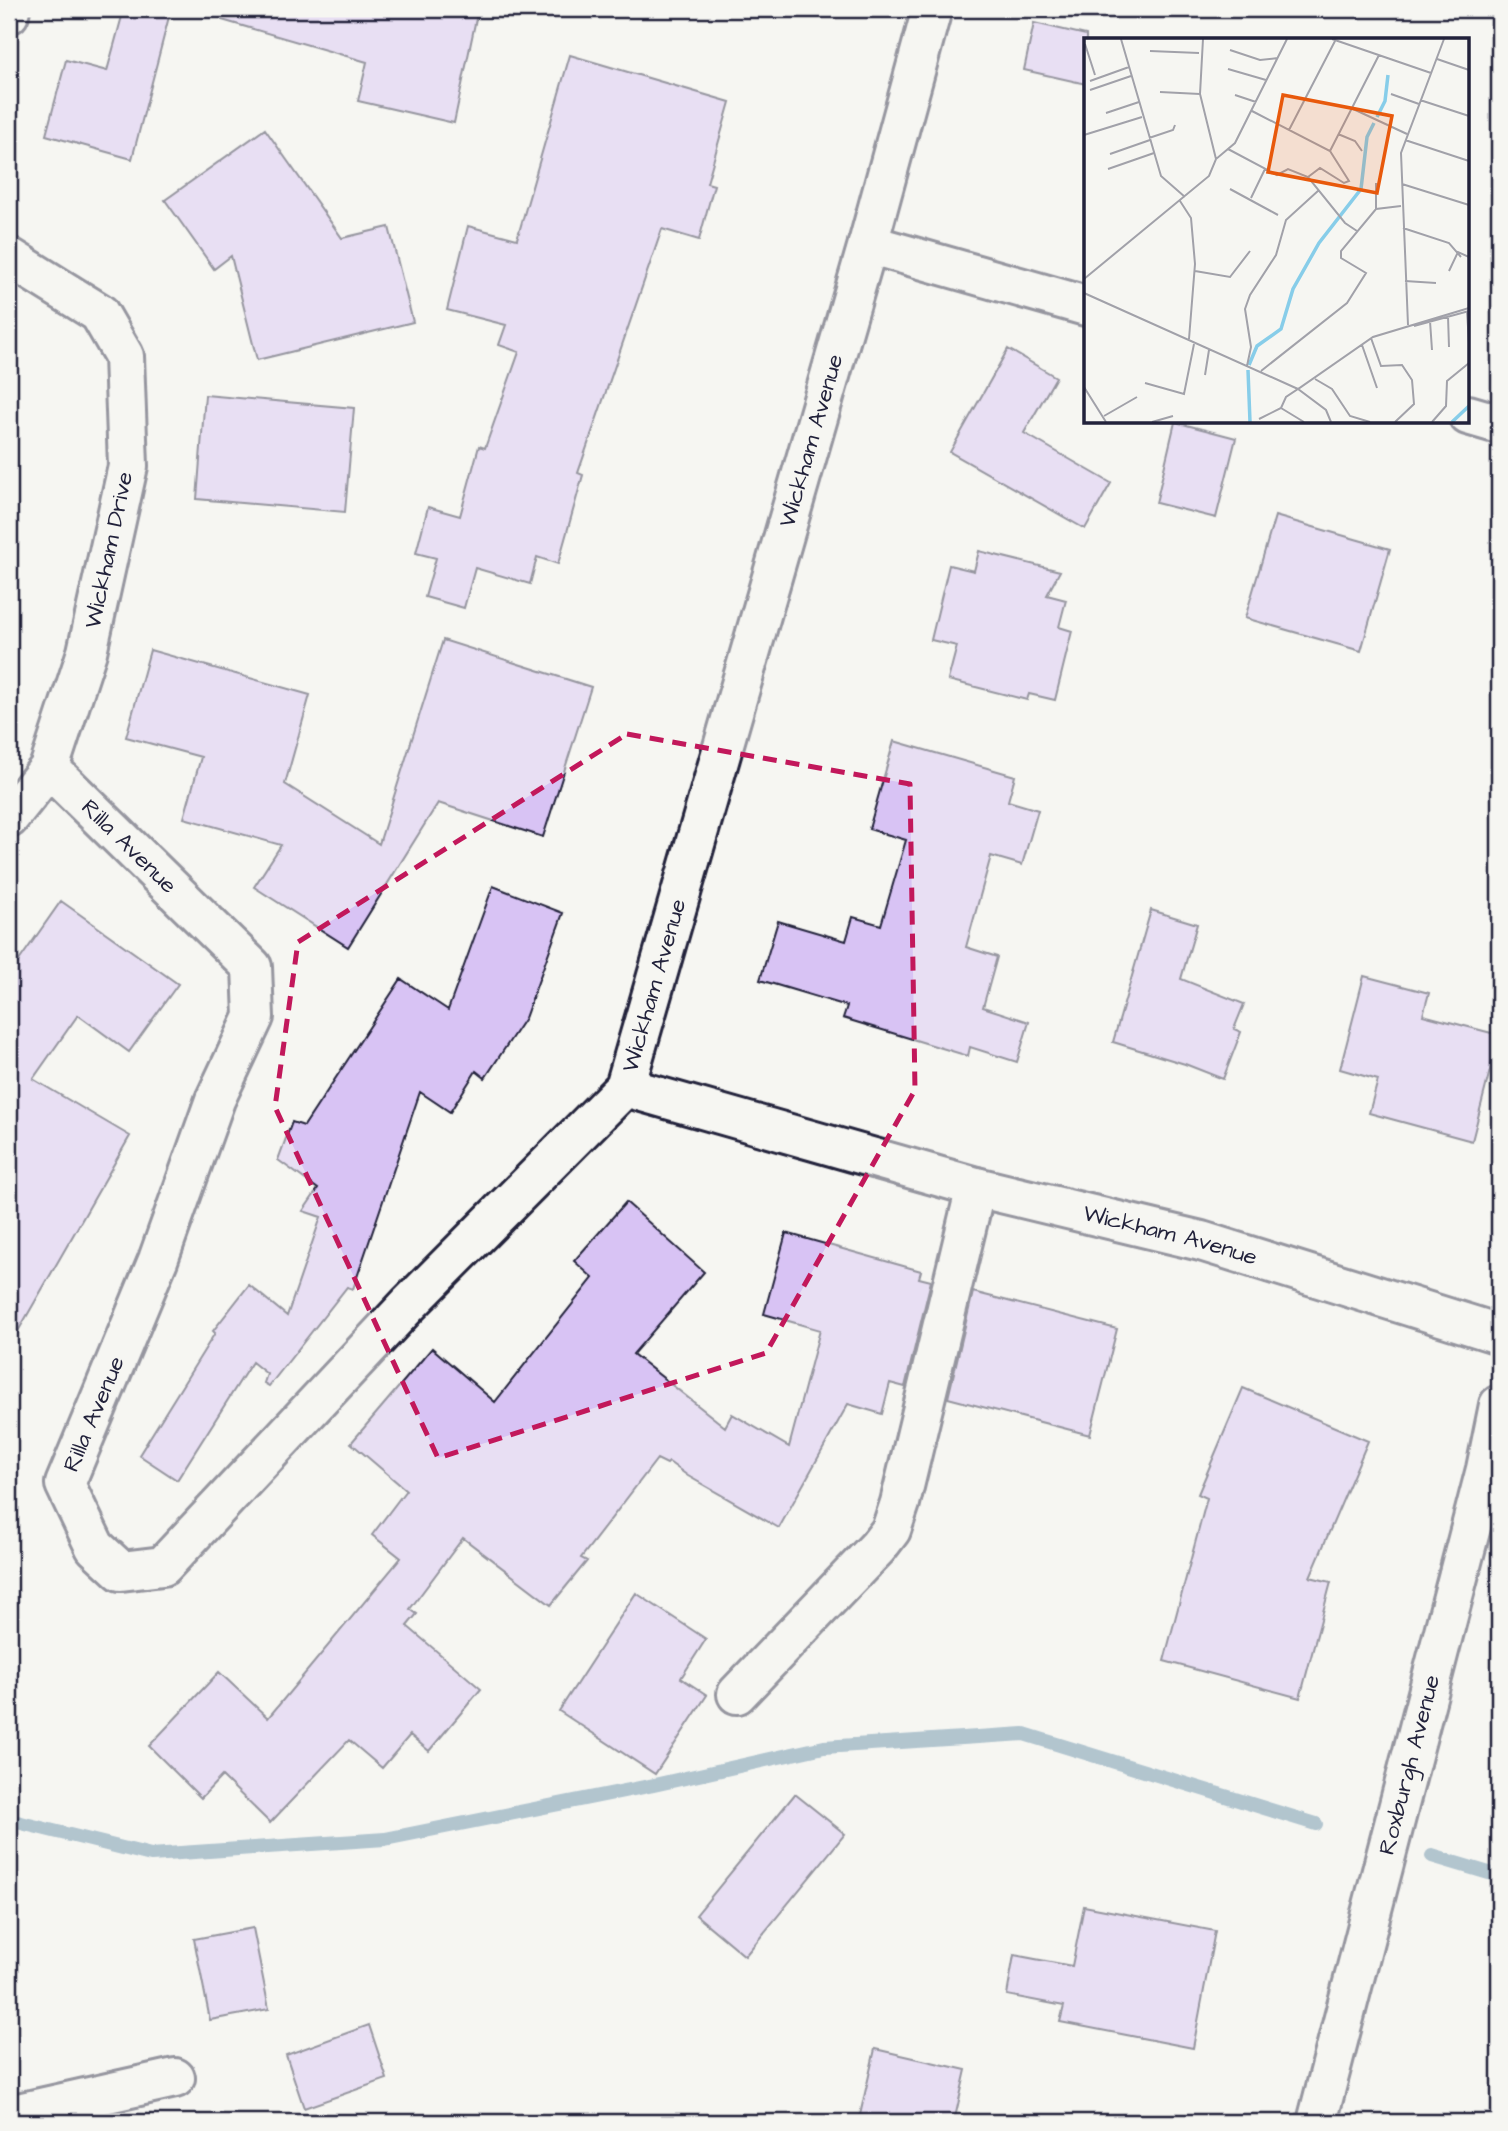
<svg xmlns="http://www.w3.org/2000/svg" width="1508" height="2131" font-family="'Architects Daughter',sans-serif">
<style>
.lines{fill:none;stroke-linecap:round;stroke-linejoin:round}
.stream{stroke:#5f89a3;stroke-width:14}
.building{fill:#d8c3f4;stroke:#22223b;stroke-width:2}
.minor-casing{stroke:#22223b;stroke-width:44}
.minor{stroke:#f6f6f2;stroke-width:38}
.marked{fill:none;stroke:#c2185b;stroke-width:5;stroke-dasharray:14 9;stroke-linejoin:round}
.labels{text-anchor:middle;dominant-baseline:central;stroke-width:5;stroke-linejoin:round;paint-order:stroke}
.street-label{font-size:23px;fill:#22223b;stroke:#f6f6f2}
.inset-river{fill:none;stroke:#87cde9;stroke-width:3.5}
.inset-road{fill:none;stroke:#a1a1a9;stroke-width:2}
.view{fill:#e8590c;fill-opacity:0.15;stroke:#e8590c;stroke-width:3.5}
.inset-edge{fill:none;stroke:#22223b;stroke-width:3.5}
</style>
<rect width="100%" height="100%" fill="#f6f6f2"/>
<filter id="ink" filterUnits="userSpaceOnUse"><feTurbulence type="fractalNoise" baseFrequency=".0143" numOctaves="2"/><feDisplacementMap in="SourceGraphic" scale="14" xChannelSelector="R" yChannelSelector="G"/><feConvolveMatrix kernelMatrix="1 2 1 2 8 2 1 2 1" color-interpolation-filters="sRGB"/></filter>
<g filter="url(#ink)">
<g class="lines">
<path class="stream" d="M 9,1820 L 151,1855 L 385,1839 L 654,1785 L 824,1747 L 1024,1734 L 1316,1824
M 1432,1856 L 1499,1876"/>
</g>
<path class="building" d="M 124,9 L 171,9 L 132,159 L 46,135 L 66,60 L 107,71 Z
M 224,9 L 478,9 L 454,123 L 358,101 L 367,62 L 222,20 Z
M 1034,23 L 1086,35 L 1086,84 L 1024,70 Z
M 570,55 L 730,102 L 707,183 L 714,185 L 699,240 L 662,229 L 578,473 L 583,475 L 558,564 L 537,557 L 530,584 L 475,568 L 464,608 L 425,597 L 436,558 L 416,553 L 428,507 L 460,516 L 479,446 L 485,448 L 519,352 L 499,345 L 506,325 L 447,310 L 468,226 L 517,239 Z
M 265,129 L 342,238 L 389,227 L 413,322 L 257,360 L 231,256 L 214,269 L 165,200 Z
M 1008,349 L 1056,377 L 1024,433 L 1111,483 L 1085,529 L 950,452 Z
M 205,395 L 354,408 L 345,512 L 197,499 Z
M 1175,422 L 1236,438 L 1216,518 L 1156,503 Z
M 1275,516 L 1390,549 L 1361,651 L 1245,618 Z
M 979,551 L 1060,571 L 1047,595 L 1066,600 L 1059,627 L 1072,631 L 1055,700 L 1029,694 L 1027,700 L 948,680 L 957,646 L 931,640 L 949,565 L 974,571 Z
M 443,640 L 591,687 L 543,837 L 438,803 L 348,947 L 254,887 L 281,845 L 184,818 L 201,757 L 126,737 L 150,650 L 310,695 L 285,784 L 379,844 Z
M 894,741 L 1015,776 L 1008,801 L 1038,810 L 1022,865 L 991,856 L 966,947 L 997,957 L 983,1007 L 1029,1022 L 1017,1062 L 970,1047 L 968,1056 L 843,1018 L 847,1006 L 760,980 L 778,921 L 846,941 L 853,917 L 881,925 L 906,840 L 869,829 Z
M 493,886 L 563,913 L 525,1018 L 485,1078 L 476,1071 L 450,1112 L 420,1092 L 353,1289 L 347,1287 L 269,1386 L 264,1383 L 267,1374 L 252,1362 L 177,1480 L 139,1455 L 215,1333 L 213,1331 L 249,1285 L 287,1316 L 321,1217 L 303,1211 L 318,1189 L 278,1160 L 292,1122 L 304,1126 L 401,979 L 448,1010 Z
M 61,901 L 178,984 L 129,1052 L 78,1015 L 33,1079 L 130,1136 L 9,1347 L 9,975 Z
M 1151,910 L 1197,924 L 1181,979 L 1244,1004 L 1234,1029 L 1241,1032 L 1223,1079 L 1185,1064 L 1113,1042 Z
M 1364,976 L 1429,993 L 1423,1015 L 1499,1035 L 1472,1141 L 1369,1113 L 1378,1080 L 1340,1069 Z
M 626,1202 L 704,1272 L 633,1354 L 725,1427 L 732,1414 L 789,1447 L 820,1330 L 764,1314 L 786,1233 L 921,1271 L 919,1278 L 931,1281 L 905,1387 L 890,1383 L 882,1414 L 848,1404 L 779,1528 L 688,1476 L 669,1462 L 667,1464 L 657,1459 L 581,1558 L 587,1561 L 551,1605 L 463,1538 L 410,1609 L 417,1614 L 407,1626 L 481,1689 L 429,1751 L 410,1735 L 382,1768 L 349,1740 L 270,1823 L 222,1776 L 201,1798 L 149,1746 L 219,1672 L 268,1718 L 401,1558 L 372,1535 L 406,1490 L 351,1443 L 432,1348 L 495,1402 L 593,1278 L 574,1261 Z
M 973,1292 L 1117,1329 L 1090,1435 L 948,1398 Z
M 1243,1388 L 1368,1441 L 1310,1577 L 1331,1582 L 1300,1698 L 1164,1661 L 1207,1498 L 1198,1494 Z
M 636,1593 L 706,1639 L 681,1678 L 707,1695 L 655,1774 L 559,1711 Z
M 795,1794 L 845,1834 L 745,1956 L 696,1915 Z
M 1084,1906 L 1215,1931 L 1193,2048 L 1060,2022 L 1064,2006 L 1007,1995 L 1014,1955 L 1072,1966 Z
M 253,1928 L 269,2009 L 210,2020 L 194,1939 Z
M 369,2025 L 387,2079 L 304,2108 L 286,2055 Z
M 875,2049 L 966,2070 L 954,2122 L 892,2122 L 860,2115 Z"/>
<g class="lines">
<g class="minor-casing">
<g id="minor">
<path d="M 9,14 L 10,9"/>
<path d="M 868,244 L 1086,306"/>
<path d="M 9,257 L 99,313 L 124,356 L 128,466 L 87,652 L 49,768 L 9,818"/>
<path d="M 1468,415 L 1499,424"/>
<path id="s1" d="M 49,768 L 252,967 L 254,1017 L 215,1100 L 158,1260 L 65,1484 L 95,1547 L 121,1571 L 163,1566 L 408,1305 L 625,1087 L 868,244 L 932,9"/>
<path id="s2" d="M 625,1087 L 976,1187 L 1201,1241 L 1499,1334"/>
<path d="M 737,1694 L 878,1547 L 891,1530 L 900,1503 L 976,1187"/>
<path d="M 9,2115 L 175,2078"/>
<path id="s3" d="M 1317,2122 L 1486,1469 L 1499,1405"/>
</g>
</g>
<use href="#minor" class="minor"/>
</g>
</g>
<path d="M0 0H1508V2131H0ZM 627,734 L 910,784 L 915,1090 L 766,1353 L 438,1458 L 275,1107 L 298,942 Z" fill="#f6f6f2" fill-opacity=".55" fill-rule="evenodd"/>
<path class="marked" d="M 627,734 L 910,784 L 915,1090 L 766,1353 L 438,1458 L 275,1107 L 298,942 Z"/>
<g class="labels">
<g class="street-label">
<text stroke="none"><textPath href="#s1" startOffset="2324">Wickham Avenue</textPath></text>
<text transform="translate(109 550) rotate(-78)">Wickham Drive</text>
<text stroke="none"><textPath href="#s1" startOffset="112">Rilla Avenue</textPath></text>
<text stroke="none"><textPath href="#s1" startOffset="1757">Wickham Avenue</textPath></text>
<text stroke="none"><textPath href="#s2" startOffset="565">Wickham Avenue</textPath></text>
<text transform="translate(94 1414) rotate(-67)">Rilla Avenue</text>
<text stroke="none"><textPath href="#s3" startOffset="369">Roxburgh Avenue</textPath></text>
</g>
</g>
<g transform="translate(1084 38)">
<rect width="385" height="385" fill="#f6f6f2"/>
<path class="inset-river" d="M 293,79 L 301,63 L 304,37M 165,327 L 173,308 L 197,291 L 209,251 L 235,205 L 277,151 L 283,99 L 290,85M 164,332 L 166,384M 368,384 L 385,368"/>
<path class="inset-road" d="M 37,1 L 77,138 L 101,159M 119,1 L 116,56 L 132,121M 248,1 L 347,35M 1,6 L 11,37M 146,12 L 176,22 L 194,20M 66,13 L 115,15M 353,21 L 385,32M 144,31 L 182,42M 6,43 L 45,29M 6,52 L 47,38M 76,54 L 116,56M 307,56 L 335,66M 151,57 L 172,64M 336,62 L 385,78M 267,70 L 323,96M 168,73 L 246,113 L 265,143 L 260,145 L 236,130 L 224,139M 22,75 L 55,64M 205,92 L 251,3M 254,96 L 271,103 L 278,113M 0,97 L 58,79M 65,100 L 89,92 L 91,87M 321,102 L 385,123M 144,111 L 193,137 L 204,131 L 224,139 L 261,185 L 273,193M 246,113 L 295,17M 26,116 L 66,102M 24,131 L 70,115M 292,145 L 292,171M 318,146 L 385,167M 146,151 L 194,177M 167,160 L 181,131M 96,163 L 107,180 L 111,226 L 105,301M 319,190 L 365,205 L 377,219M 111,233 L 146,239 L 166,213M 365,233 L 374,214 L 385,219M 0,241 L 125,138 L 132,121 L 151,105 L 203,1M 321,243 L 352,245M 0,255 L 214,351 L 289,299 L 385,270M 383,273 L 385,305M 364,278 L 365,309M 346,283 L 348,312M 324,287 L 317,115 L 360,1M 330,288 L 385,273M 287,300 L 297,328 L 318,327 L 328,342 L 330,366 L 311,384M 278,307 L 293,350M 163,328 L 167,309 L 161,271 L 166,257 L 192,217 L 202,182 L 235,152M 177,333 L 263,265 L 282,235 L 257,220 L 257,213 L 292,171 L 317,168M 121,337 L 125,312M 231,341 L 248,351 L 266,378 L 286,384M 61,345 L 100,356 L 110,306M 0,349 L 22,384M 197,370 L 220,384M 20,378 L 53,359M 175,381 L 197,370 L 202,359 L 214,351 L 242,372 L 247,384M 68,384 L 89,378M 348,384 L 362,368 L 363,343 L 385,325"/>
<path class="view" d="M 199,57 L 308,78 L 293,155 L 184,134 Z"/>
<rect width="385" height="385" class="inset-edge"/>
</g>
<rect width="1508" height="2131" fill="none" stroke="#f6f6f2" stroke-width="35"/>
<rect x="18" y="18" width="1473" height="2096" fill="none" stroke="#22223b" stroke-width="2.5" filter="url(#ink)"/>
</svg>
